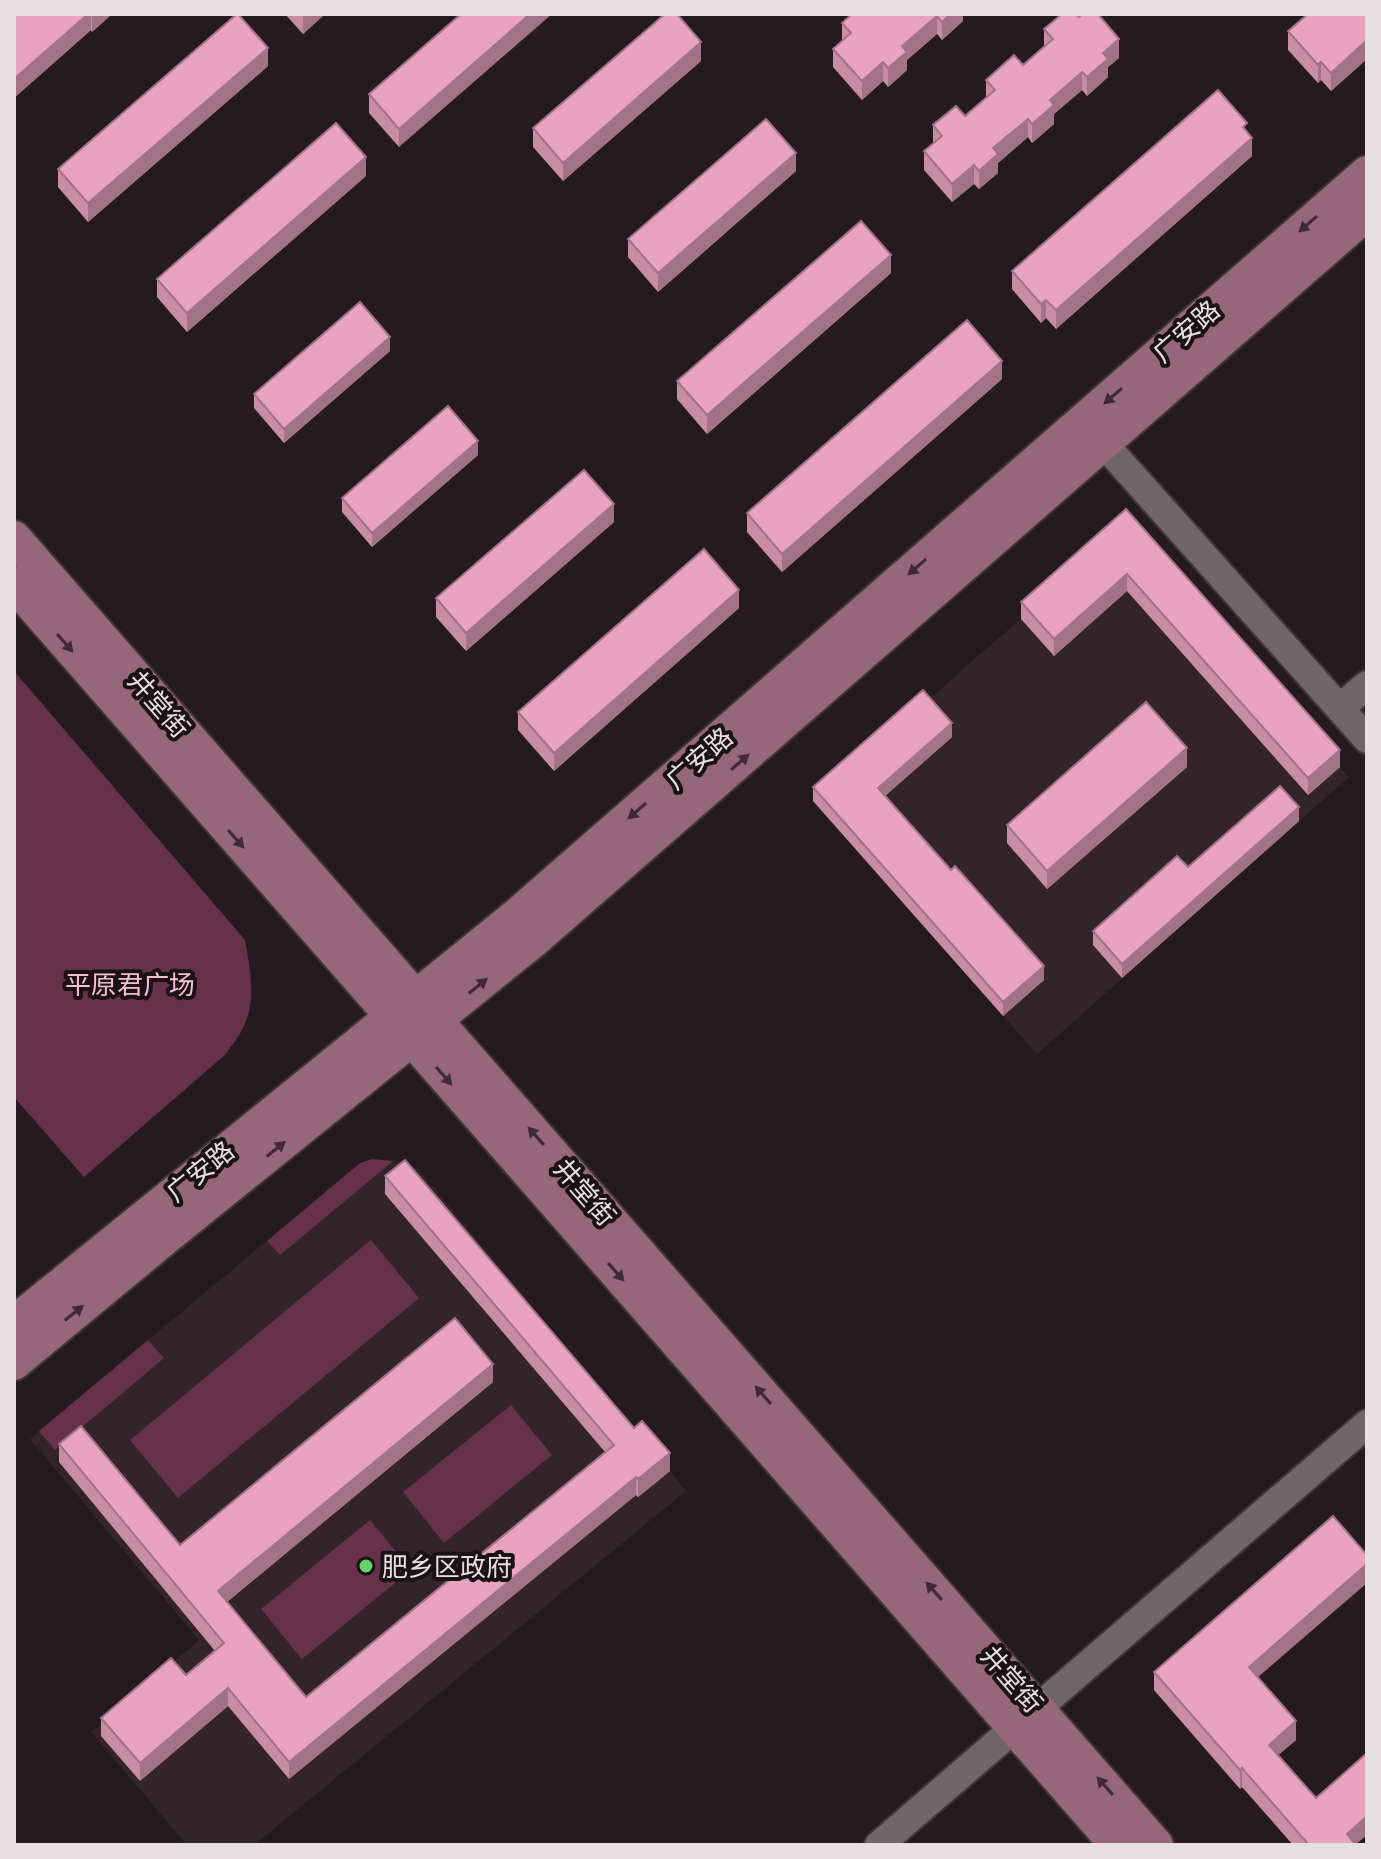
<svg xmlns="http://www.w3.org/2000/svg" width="1381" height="1859" font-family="'PT Sans','Noto Sans SC',sans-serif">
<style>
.built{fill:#332429}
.green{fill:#653247}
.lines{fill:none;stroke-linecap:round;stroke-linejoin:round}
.minor-casing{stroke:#3e3639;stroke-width:32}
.major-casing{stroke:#3e3639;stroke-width:38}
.minor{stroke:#706569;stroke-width:28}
.major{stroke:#966679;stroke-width:34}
.wall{fill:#c88da3}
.shaded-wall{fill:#a27385}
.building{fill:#e8a4be;stroke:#a27385;stroke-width:2}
.oneway{fill:#402b34}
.poi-dot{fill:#63d468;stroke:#1b1216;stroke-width:3}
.labels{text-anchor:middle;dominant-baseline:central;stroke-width:8;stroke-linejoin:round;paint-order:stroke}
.street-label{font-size:26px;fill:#e7e0e3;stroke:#1b1216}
.park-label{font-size:26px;fill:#f7bed3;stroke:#1b1216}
.poi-label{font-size:26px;fill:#e7e0e3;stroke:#1b1216;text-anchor:start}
</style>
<rect width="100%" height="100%" fill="#251b1f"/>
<path class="built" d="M 1126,526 L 1349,777 L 1037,1054 L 813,801 Z
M 372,1159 L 404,1162 L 418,1169 L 686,1491 L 254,1845 L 187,1845 L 91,1732 L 199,1640 L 30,1439 L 360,1163 Z"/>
<path class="green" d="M 14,671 L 245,940 C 250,969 257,1000 243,1028 C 239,1037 231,1046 226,1054 L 84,1177 L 14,1097 Z
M 372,1159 L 393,1161 L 280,1255 L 267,1241 L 360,1163 Z
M 371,1240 L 419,1298 L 178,1498 L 130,1440 Z
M 148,1340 L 164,1358 L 55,1450 L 39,1431 Z
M 511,1405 L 552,1455 L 444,1543 L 403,1492 Z
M 370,1520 L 411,1570 L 302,1659 L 261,1609 Z"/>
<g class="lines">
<g class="minor-casing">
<path id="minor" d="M 1104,444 L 1367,739
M 1340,708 L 1367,685
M 879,1845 L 1367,1424"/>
</g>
<g class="major-casing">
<path id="major" d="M 14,538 L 1156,1845
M 14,584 L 1117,1845
M 14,1323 L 515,917 L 1367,173
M 14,1363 L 165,1238 L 534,940 L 1367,213"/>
</g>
<use href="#minor" class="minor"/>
<use href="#major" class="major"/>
</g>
<path class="wall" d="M 14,14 L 112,14 L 92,32 L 91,30 L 14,98 Z
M 285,14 L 325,14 L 303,34 Z
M 461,14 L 399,147 L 369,113 L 369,94 Z
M 963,14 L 963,21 L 942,40 L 937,34 L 907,60 L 907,70 L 888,87 L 883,81 L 862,100 L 833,67 L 833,49 L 842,41 L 842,23 Z
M 1367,14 L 1367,59 L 1331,91 L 1321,80 L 1318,83 L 1288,50 L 1288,31 Z
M 1044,29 L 1119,58 L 1108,67 L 1108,77 L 1087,96 L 1082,90 L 1054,114 L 1054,124 L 1032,143 L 1028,137 L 998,163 L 998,173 L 979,189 L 974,184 L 952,202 L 924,170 L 924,151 L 933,143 L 933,125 L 965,116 L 986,98 L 986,80 L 1023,65 L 1044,47 Z
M 701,61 L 563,181 L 533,147 L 533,128 Z
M 268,66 L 88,222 L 58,187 L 58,169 Z
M 1247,132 L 1252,156 L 1056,329 L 1046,318 L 1041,323 L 1012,289 L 1012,271 Z
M 796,171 L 658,292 L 628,257 L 628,239 Z
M 366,176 L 187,332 L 157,297 L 157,279 Z
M 891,273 L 707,434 L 677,399 L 677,381 Z
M 390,351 L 284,443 L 254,408 L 254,394 Z
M 1002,379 L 782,572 L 747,532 L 747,513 Z
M 478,455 L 372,547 L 342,512 L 342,498 Z
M 1126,509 L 1340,767 L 1308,795 L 1127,591 L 1054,656 L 1021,619 L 1021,602 Z
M 614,522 L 466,651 L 436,617 L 436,598 Z
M 739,608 L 554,771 L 518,730 L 518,712 Z
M 952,737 L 885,796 L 951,870 L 1044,980 L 1003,1016 L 813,801 L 813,787 Z
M 1187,767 L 1047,889 L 1007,843 L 1007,825 Z
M 1299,821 L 1122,978 L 1093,945 L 1093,931 L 1188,867 Z
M 385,1176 L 670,1471 L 638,1497 L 636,1495 L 289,1779 L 228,1706 L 140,1781 L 101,1736 L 101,1718 L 186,1675 L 215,1651 L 59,1462 L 59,1444 L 180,1545 L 493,1382 L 227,1602 L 306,1697 L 605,1452 L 385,1194 Z
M 1154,1672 L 1258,1677 L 1296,1740 L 1278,1755 L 1356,1845 L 1293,1845 L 1242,1787 L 1240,1789 L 1154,1690 Z"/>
<path class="shaded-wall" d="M 88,14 L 91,14 L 91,30 L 14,98 L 14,79 Z
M 92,14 L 112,14 L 92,32 Z
M 304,14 L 325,14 L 303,34 L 303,15 Z
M 530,14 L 552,14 L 399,147 L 399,129 Z
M 950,14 L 963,14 L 963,21 L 942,40 L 942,22 Z
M 937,16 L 937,34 L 907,60 L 907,70 L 888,87 L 888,68 L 902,46 Z
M 1119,39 L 1119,58 L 1108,67 L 1108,77 L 1087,96 L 1087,77 L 1103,53 Z
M 1367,40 L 1367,59 L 1331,91 L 1331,73 Z
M 701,42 L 701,61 L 563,181 L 563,163 Z
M 268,48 L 268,66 L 88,222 L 88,203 Z
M 883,62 L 883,81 L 862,100 L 862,81 Z
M 1321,62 L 1321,80 L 1318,83 L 1318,65 Z
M 1082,72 L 1082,90 L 1054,114 L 1054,124 L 1032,143 L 1032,124 L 1050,100 Z
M 1028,119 L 1028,137 L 998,163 L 998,173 L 979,189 L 979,171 L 993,148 Z
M 1252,138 L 1252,156 L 1056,329 L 1056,310 Z
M 796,153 L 796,171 L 658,292 L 658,273 Z
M 366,157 L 366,176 L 187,332 L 187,313 Z
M 974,165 L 974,184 L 952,202 L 952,184 Z
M 891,255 L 891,273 L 707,434 L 707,415 Z
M 1046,300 L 1046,318 L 1041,323 L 1041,304 Z
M 390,337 L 390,351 L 284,443 L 284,429 Z
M 1002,361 L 1002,379 L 782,572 L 782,554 Z
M 478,441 L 478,455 L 372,547 L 372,533 Z
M 614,504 L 614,522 L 466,651 L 466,633 Z
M 1127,574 L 1127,591 L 1054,656 L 1054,639 Z
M 739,590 L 739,608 L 554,771 L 554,753 Z
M 952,723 L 952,737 L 878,802 L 878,788 Z
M 1187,748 L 1187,767 L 1047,889 L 1047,871 Z
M 1340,750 L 1340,767 L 1308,795 L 1308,778 Z
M 1299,807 L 1299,821 L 1122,978 L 1122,964 Z
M 1044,966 L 1044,980 L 1003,1016 L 1003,1002 Z
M 493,1364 L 493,1382 L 218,1609 L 218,1591 Z
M 670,1453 L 670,1471 L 638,1497 L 638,1479 Z
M 636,1477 L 636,1495 L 289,1779 L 289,1762 Z
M 1367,1564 L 1367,1583 L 1249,1685 L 1249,1667 Z
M 228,1688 L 228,1706 L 140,1781 L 140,1763 Z
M 1296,1721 L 1296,1740 L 1269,1763 L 1269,1745 Z
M 1242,1768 L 1242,1787 L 1240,1789 L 1240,1770 Z
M 1367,1816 L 1367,1835 L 1355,1845 L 1347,1834 Z"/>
<path class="building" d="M 14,14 L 88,14 L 14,79 Z
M 237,14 L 238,14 L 268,48 L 88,203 L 58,169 Z
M 461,14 L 530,14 L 399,129 L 369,94 Z
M 665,14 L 677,14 L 701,42 L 563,163 L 533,128 Z
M 852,14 L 950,14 L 942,22 L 937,16 L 902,46 L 907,52 L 888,68 L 883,62 L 862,81 L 833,49 L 851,33 L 842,23 Z
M 1062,14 L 1076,14 L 1079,17 L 1082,14 L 1098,14 L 1119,39 L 1103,53 L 1108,59 L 1087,77 L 1082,72 L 1050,100 L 1054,105 L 1032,124 L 1028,119 L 993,148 L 998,154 L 979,171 L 974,165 L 952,184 L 924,151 L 942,136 L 933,125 L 956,106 L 965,116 L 995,90 L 986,80 L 1014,55 L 1023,65 L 1053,39 L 1044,29 Z
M 1308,14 L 1367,14 L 1367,40 L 1331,73 L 1321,62 L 1318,65 L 1288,31 Z
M 1218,90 L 1247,123 L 1243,127 L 1252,138 L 1056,310 L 1046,300 L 1041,304 L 1012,271 Z
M 766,119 L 796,153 L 658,273 L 628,239 Z
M 336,123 L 366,157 L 187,313 L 157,279 Z
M 861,221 L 891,255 L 707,415 L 677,381 Z
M 360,302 L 390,337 L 284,429 L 254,394 Z
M 967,320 L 1002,361 L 782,554 L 747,513 Z
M 448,406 L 478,441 L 372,533 L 342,498 Z
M 584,470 L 614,504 L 466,633 L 436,598 Z
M 1126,509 L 1340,750 L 1308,778 L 1127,574 L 1054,639 L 1021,602 Z
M 704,549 L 739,590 L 554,753 L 518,712 Z
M 923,690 L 952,723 L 878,788 L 951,870 L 955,866 L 1044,966 L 1003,1002 L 813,787 Z
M 1146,702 L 1187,748 L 1047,871 L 1007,825 Z
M 1280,786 L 1299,807 L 1122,964 L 1093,931 L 1177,856 L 1188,867 Z
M 405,1160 L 634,1428 L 642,1421 L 670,1453 L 638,1479 L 636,1477 L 289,1762 L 228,1688 L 140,1763 L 101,1718 L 171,1658 L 186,1675 L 224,1643 L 59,1444 L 81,1426 L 180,1545 L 455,1318 L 493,1364 L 218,1591 L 306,1697 L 614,1445 L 385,1176 Z
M 1333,1516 L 1367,1555 L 1367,1564 L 1249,1667 L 1296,1721 L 1269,1745 L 1316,1798 L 1367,1753 L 1367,1816 L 1347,1834 L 1356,1845 L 1309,1845 L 1242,1768 L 1240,1770 L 1154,1672 Z"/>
<defs><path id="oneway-solid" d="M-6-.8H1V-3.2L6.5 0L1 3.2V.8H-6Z" transform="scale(2)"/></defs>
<g class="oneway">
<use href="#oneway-solid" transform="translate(1308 224) rotate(139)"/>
<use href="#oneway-solid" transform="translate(1113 396) rotate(139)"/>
<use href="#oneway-solid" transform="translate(917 567) rotate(139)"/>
<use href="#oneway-solid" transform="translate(65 643) rotate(49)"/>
<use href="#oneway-solid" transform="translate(740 762) rotate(-41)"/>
<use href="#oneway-solid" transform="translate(637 811) rotate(139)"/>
<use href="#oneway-solid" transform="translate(236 839) rotate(49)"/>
<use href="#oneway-solid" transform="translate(478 986) rotate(-39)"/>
<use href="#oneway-solid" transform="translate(444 1076) rotate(49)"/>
<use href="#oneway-solid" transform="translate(536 1136) rotate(-131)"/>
<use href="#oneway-solid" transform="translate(276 1149) rotate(-39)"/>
<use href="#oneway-solid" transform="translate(616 1272) rotate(49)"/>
<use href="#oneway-solid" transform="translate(74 1313) rotate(-39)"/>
<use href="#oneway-solid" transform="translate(763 1395) rotate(-131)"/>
<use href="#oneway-solid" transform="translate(934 1591) rotate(-131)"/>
<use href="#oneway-solid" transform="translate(1105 1786) rotate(-131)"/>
</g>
<circle class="poi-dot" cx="366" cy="1566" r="8"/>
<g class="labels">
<g class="street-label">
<text transform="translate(1186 331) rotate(-41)">广安路</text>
<text transform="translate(159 704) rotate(49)">井堂街</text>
<text transform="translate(699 758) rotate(-41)">广安路</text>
<text transform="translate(200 1171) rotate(-39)">广安路</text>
<text transform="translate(585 1192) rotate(49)">井堂街</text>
<text transform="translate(1012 1679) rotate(49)">井堂街</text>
</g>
<g class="park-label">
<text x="130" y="984">平原君广场</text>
</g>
<g class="poi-label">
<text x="382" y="1566">肥乡区政府</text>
</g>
</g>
<rect width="1381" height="1859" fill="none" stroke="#e7e0e3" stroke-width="32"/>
</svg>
